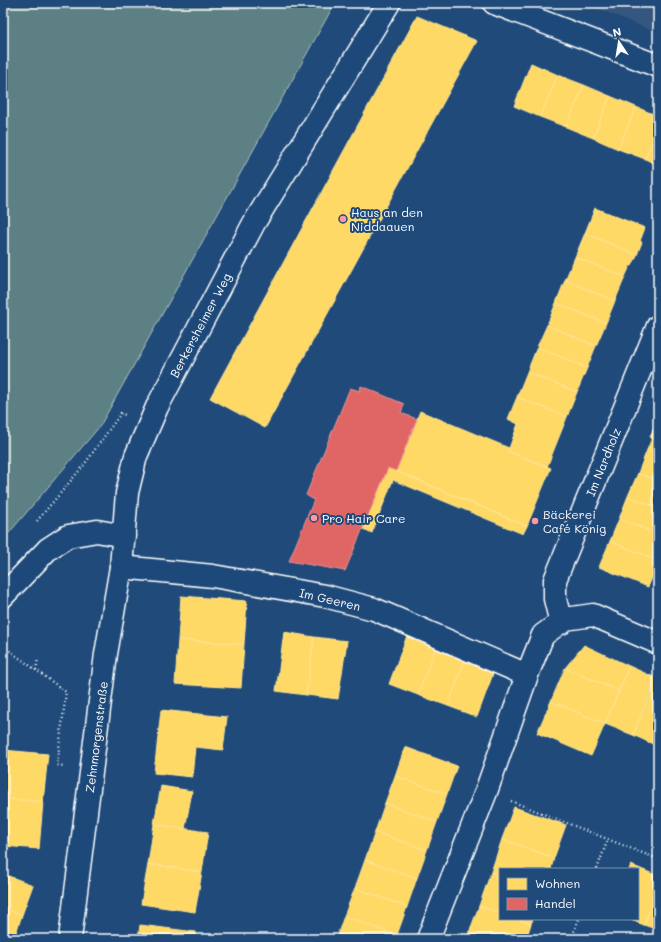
<svg xmlns="http://www.w3.org/2000/svg" width="661" height="942" font-family="Mali,sans-serif">
<style>
.built{fill:#35577e}
.green{fill:#5c8084;stroke:#aec0c2}
.homes{fill:#ffd966;stroke:#ffe494}
.shops{fill:#e06666;stroke:#e99494}
.lines{fill:none;stroke-linecap:round;stroke-linejoin:round}
.street-casing{stroke:#fff;stroke-width:25}
.secondary-casing{stroke:#fff;stroke-width:25}
.path{stroke:#fff;stroke-width:2.5;stroke-dasharray:1 3;stroke-linecap:butt}
.street{stroke:#1f4a7a;stroke-width:22}
.secondary{stroke:#1f4a7a;stroke-width:22}
.poi-dot{fill:#ff9aa2;stroke:#1f4a7a;stroke-width:1.5}
.labels{text-anchor:middle;dominant-baseline:central;stroke-width:4;stroke-linejoin:round;paint-order:stroke}
.poi-label{font-size:12px;fill:#fff;stroke:#1f4a7a;text-anchor:start}
.street-label{font-size:12px;fill:#fff;stroke:#1f4a7a}
</style>
<rect width="100%" height="100%" fill="#1f4a7a"/>
<filter id="ink" filterUnits="userSpaceOnUse"><feTurbulence type="fractalNoise" baseFrequency=".025" numOctaves="2"/><feDisplacementMap in="SourceGraphic" scale="8" xChannelSelector="R" yChannelSelector="G"/><feConvolveMatrix kernelMatrix="1 2 1 2 8 2 1 2 1" color-interpolation-filters="sRGB"/></filter>
<g filter="url(#ink)">
<path class="built" d="M 584,3 L 658,3 L 658,33 Z"/>
<path class="green" d="M 3,3 L 335,3 L 100,426 L 3,540 Z"/>
<path class="homes" d="M 417,16 L 477,41 L 265,428 L 210,398 Z
M 531,63 L 558,75 L 540,117 L 514,106 Z
M 558,75 L 584,85 L 566,127 L 540,117 Z
M 584,85 L 610,96 L 593,138 L 566,127 Z
M 610,96 L 636,107 L 618,149 L 593,138 Z
M 636,107 L 658,116 L 658,128 L 645,159 L 618,149 Z
M 658,128 L 658,165 L 645,159 Z
M 595,208 L 645,228 L 640,241 L 642,242 L 637,255 L 585,233 Z
M 585,233 L 637,255 L 632,266 L 630,266 L 625,277 L 575,257 Z
M 575,257 L 625,277 L 615,301 L 565,280 Z
M 565,280 L 615,301 L 606,323 L 556,303 Z
M 556,303 L 606,323 L 596,346 L 547,325 Z
M 547,325 L 596,346 L 587,368 L 537,347 Z
M 537,347 L 587,368 L 577,392 L 527,372 Z
M 527,372 L 577,392 L 567,417 L 517,397 Z
M 517,397 L 567,417 L 547,467 L 508,451 L 518,424 L 508,419 Z
M 420,411 L 509,448 L 508,451 L 551,468 L 527,526 L 396,471 Z
M 655,425 L 658,427 L 658,455 L 647,450 L 652,438 L 650,437 Z
M 647,450 L 658,455 L 658,481 L 638,473 Z
M 388,468 L 396,471 L 527,526 L 523,534 L 393,480 L 372,533 L 363,529 Z
M 638,473 L 658,481 L 658,508 L 628,496 Z
M 628,496 L 658,508 L 658,534 L 619,519 Z
M 619,519 L 658,534 L 658,561 L 610,541 Z
M 610,541 L 658,561 L 658,564 L 648,587 L 599,567 Z
M 181,596 L 247,601 L 244,644 L 178,640 Z
M 284,632 L 314,637 L 306,695 L 276,691 Z
M 408,633 L 437,644 L 418,695 L 389,684 Z
M 314,637 L 347,641 L 338,699 L 306,695 Z
M 178,640 L 244,644 L 241,688 L 175,684 Z
M 437,644 L 467,655 L 448,706 L 418,695 Z
M 584,645 L 629,666 L 619,691 L 565,668 Z
M 467,655 L 496,666 L 477,717 L 448,706 Z
M 629,666 L 656,678 L 633,735 L 605,724 Z
M 565,668 L 619,691 L 605,724 L 551,701 Z
M 658,676 L 658,739 L 655,745 L 633,735 Z
M 551,701 L 605,724 L 591,756 L 537,733 Z
M 161,710 L 227,717 L 223,750 L 195,747 L 192,777 L 154,773 Z
M 405,747 L 457,766 L 447,794 L 395,776 Z
M 3,750 L 48,754 L 43,802 L 3,798 Z
M 395,776 L 447,794 L 437,822 L 385,803 Z
M 161,786 L 192,791 L 185,829 L 154,824 Z
M 3,798 L 43,802 L 39,849 L 3,846 Z
M 385,803 L 437,822 L 427,850 L 375,832 Z
M 514,807 L 566,825 L 554,858 L 502,839 Z
M 154,824 L 208,832 L 202,872 L 148,864 Z
M 375,832 L 427,850 L 417,878 L 365,860 Z
M 502,839 L 554,858 L 551,869 L 500,869 L 500,876 L 491,872 Z
M 365,860 L 417,878 L 407,907 L 355,888 Z
M 148,864 L 202,872 L 195,912 L 141,904 Z
M 631,865 L 658,876 L 658,888 L 644,925 L 629,919 L 638,919 L 638,869 L 629,869 Z
M 491,872 L 500,876 L 500,913 L 479,906 Z
M 3,874 L 33,885 L 22,915 L 3,908 Z
M 355,888 L 407,907 L 397,935 L 344,916 Z
M 658,888 L 658,930 L 644,925 Z
M 479,906 L 500,913 L 500,919 L 516,919 L 531,924 L 526,939 L 467,938 Z
M 3,908 L 22,915 L 14,939 L 3,939 Z
M 344,916 L 397,935 L 395,939 L 336,939 Z
M 516,919 L 533,919 L 531,924 Z
M 140,925 L 196,932 L 195,939 L 138,939 Z"/>
<path class="shops" d="M 361,386 L 404,404 L 401,413 L 417,419 L 396,471 L 388,468 L 345,571 L 289,561 L 314,500 L 306,495 L 350,388 L 360,391 Z"/>
<g class="lines">
<g class="street-casing">
<path id="street" d="M 494,3 L 658,66
M 121,567 L 213,576 L 325,596 L 374,609 L 527,675
M 3,596 L 48,549 L 68,536 L 97,531 L 124,536
M 561,623 L 555,599 L 555,580 L 658,326
M 428,939 L 486,792 L 527,675 L 543,635 L 565,619 L 593,615 L 658,643"/>
</g>
<g class="secondary-casing">
<path id="secondary" d="M 70,939 L 106,654 L 121,567 L 127,493 L 136,456 L 157,407 L 254,223 L 389,3"/>
</g>
<path class="path" d="M 37,521 L 84,465 L 121,413 L 125,415
M 3,646 L 66,692 L 57,765 L 64,766
M 36,670 L 38,659
M 511,801 L 658,859
M 597,869 L 608,839
M 571,939 L 579,919"/>
<use href="#street" class="street"/>
<use href="#secondary" class="secondary"/>
</g>
</g>
<g class="poi-dot">
<circle cx="343" cy="219" r="4"/>
<circle cx="314" cy="518" r="4"/>
<circle cx="535" cy="521" r="4"/>
</g>
<g class="labels">
<g class="poi-label">
<text x="351" y="212">Haus an den<tspan x="351" dy="14">Niddaauen</tspan></text>
<text x="543" y="514">Bäckerei<tspan x="543" dy="14">Café König</tspan></text>
<text x="322" y="518">Pro Hair Care</text>
</g>
<g class="street-label">
<text transform="translate(200 325) rotate(-62)">Berkersheimer Weg</text>
<text transform="translate(603 462) rotate(-68)">Im Nardholz</text>
<text transform="translate(330 599) rotate(13)">Im Geeren</text>
<text transform="translate(96 737) rotate(-83)">Zehnmorgenstraße</text>
</g>
</g>
<rect width="661" height="942" fill="none" stroke="#1f4a7a" stroke-width="16"/>
<rect x="8" y="8" width="645" height="926" fill="none" stroke="#fff" stroke-width="1.5" filter="url(#ink)"/>
<rect x="499" y="868" width="140" height="52" fill="#1f4a7a" stroke="#7992af"/>
<rect x="507" y="878" width="20" height="12" fill="#ffd966" stroke="#7992af"/>
<text x="535" y="888" font-size="12" fill="#ffffff">Wohnen</text>
<rect x="507" y="898" width="20" height="12" fill="#e06666" stroke="#7992af"/>
<text x="535" y="908" font-size="12" fill="#ffffff">Handel</text>
<g transform="translate(619 42) rotate(348)" stroke="#1f4a7a" stroke-width="3" paint-order="stroke">
<path d="M0-3L7 15L0 10L-7 15Z" fill="#ffffff"/>
<text y="-6" font-size="11" font-weight="bold" text-anchor="middle" fill="#ffffff">N</text>
</g>
</svg>
